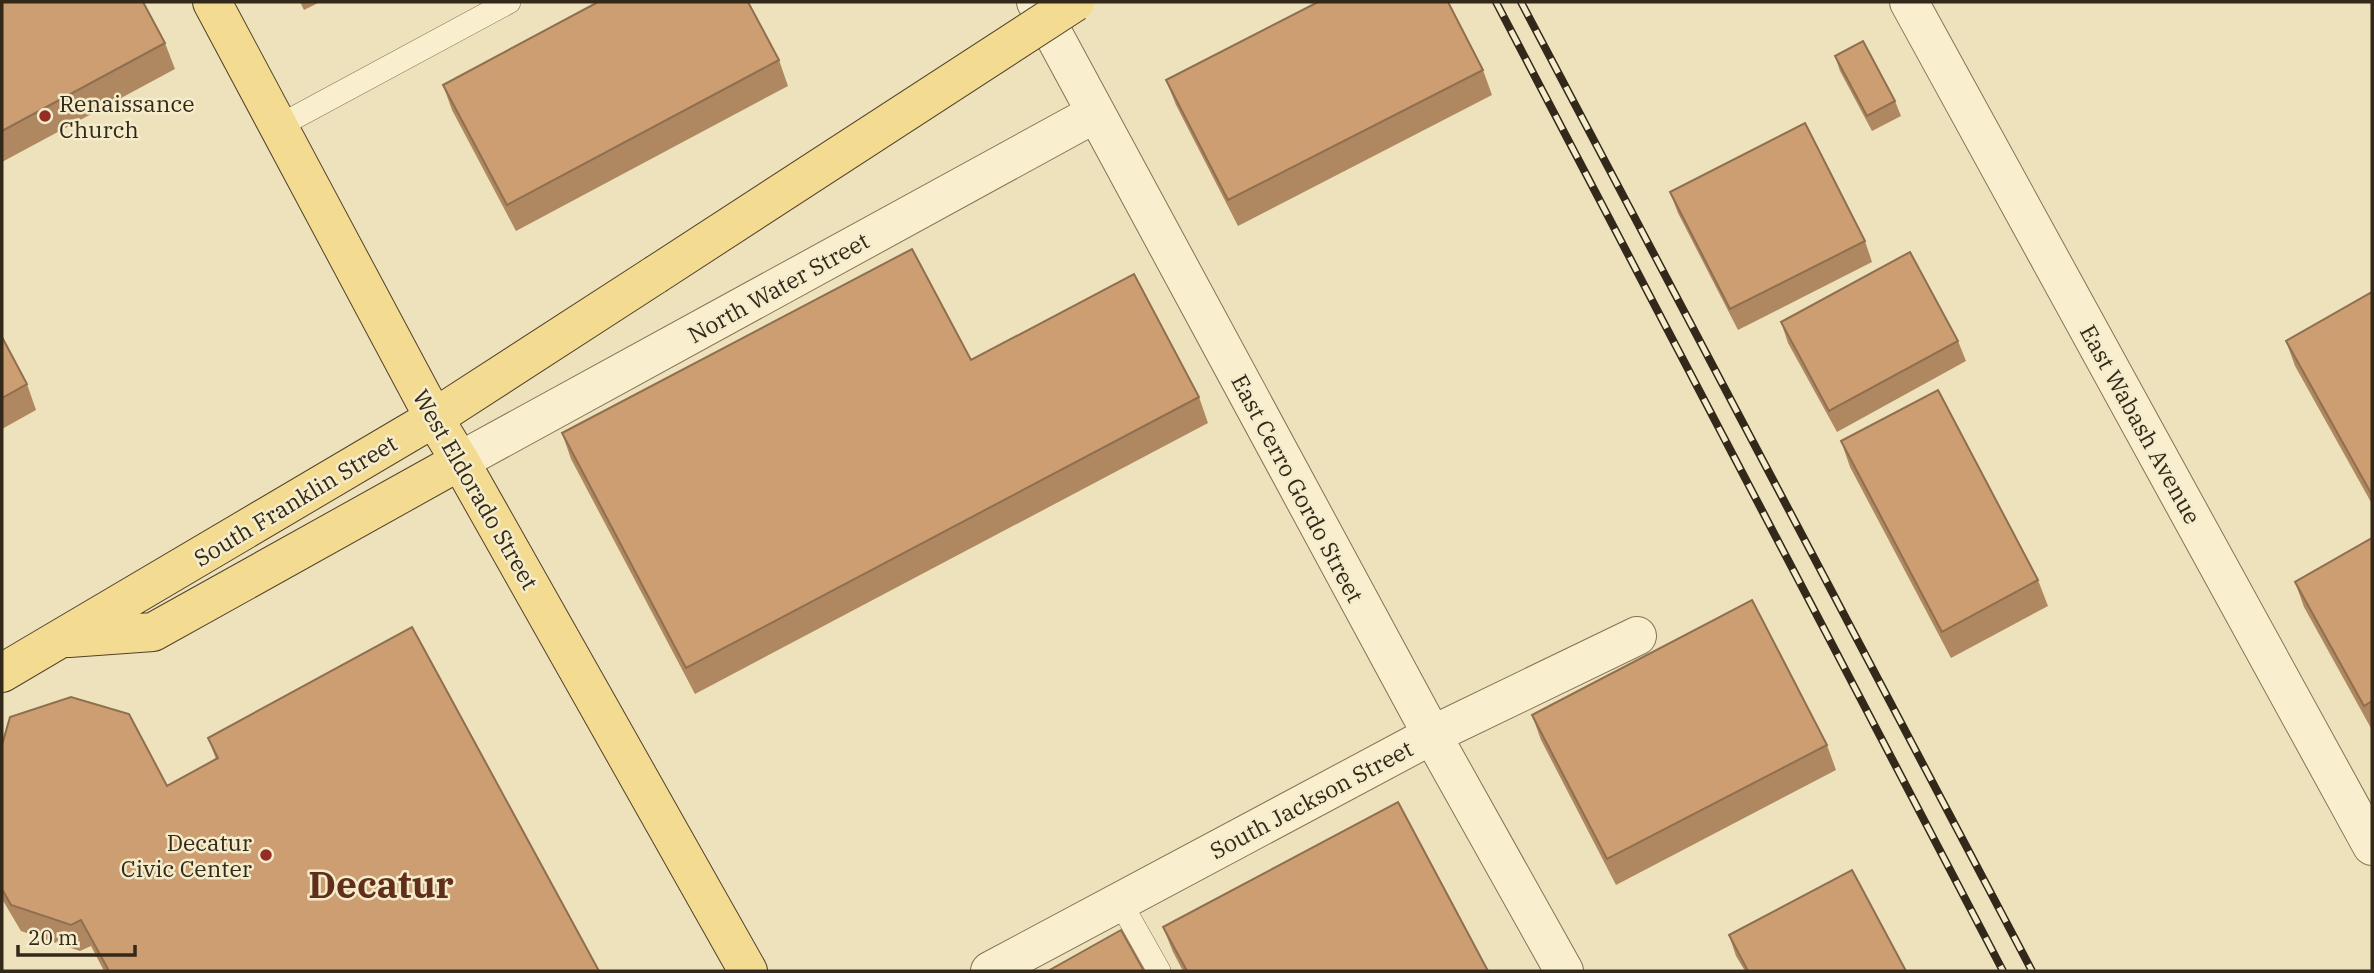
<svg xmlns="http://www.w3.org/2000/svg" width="2374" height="973" font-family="'IBM Plex Serif',serif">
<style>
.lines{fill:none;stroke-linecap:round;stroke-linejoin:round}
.service-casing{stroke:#857255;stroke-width:24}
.minor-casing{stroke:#857255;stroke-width:40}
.primary-casing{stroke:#52402a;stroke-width:40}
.service{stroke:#f9efce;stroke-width:23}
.minor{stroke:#f9efce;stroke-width:38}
.primary{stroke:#f3dc91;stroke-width:38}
.rail-casing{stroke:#33291a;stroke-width:8}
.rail{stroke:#f5eccb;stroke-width:5;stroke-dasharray:16;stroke-linecap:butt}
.primary-bridge-casing{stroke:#52402a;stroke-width:40;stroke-linecap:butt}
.primary-bridge{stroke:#f3dc91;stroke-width:38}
.wall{fill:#af8861}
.building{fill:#cc9e71;stroke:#8f6f4f;stroke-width:2}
.poi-dot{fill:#942d25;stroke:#f5eccb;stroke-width:2.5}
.labels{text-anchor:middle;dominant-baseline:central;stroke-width:5;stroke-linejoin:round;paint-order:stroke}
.poi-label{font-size:23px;fill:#33291a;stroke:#f5eccb;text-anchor:start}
.street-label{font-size:23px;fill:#33291a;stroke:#f5eccb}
.town-label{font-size:37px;font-weight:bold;fill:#602e1a;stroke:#f5eccb}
</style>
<rect width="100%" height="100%" fill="#ede2bb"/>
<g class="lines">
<g class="service-casing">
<path id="service" d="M 279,126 L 509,2
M 1120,902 L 1159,971"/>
</g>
<g class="minor-casing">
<path id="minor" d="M 1036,2 L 1432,735 L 1564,971
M 1909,2 L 2372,846
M 460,461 L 1096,113
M 990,971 L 1432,735 L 1637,636"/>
</g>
<g class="primary-casing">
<path id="primary" d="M 212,2 L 434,418 L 460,461 L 748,971
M 69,638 L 153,632 L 460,461
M 2,673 L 434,418 L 655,275"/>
</g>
<use href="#service" class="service"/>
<use href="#minor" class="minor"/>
<use href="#primary" class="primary"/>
<g class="rail-casing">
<path id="rail" d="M 1496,2 L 2003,971
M 1521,2 L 2032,971"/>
</g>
<use href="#rail" class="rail"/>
<g class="primary-bridge-casing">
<path id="primary-bridge" d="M 655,275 L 1075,2"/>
</g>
<use href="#primary-bridge" class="primary-bridge"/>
</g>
<path class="wall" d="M 2,2 L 165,43 L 175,69 L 2,162 Z
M 300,2 L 320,2 L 304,10 Z
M 1835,56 L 1895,101 L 1901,116 L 1872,131 L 1840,71 Z
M 779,60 L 788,86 L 516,231 L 452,110 L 443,85 Z
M 1483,70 L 1492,95 L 1238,226 L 1176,105 L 1166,80 Z
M 1670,192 L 1865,241 L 1872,262 L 1738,330 L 1678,213 Z
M 2372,292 L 2372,504 L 2295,366 L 2286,341 Z
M 1781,322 L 1958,341 L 1966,361 L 1837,432 L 1788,343 Z
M 2,337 L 27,384 L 36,410 L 2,429 Z
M 971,360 L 1199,397 L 1208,423 L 695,694 L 571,459 L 562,433 Z
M 1841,441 L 2038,580 L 2048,606 L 1951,658 L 1850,467 Z
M 2372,538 L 2372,730 L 2304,607 L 2295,582 Z
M 1532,715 L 1827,745 L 1836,770 L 1616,885 L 1541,740 Z
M 208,738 L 599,971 L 104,971 L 91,946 L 80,951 L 21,931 L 2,899 L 2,745 L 167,786 L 216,759 Z
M 1163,927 L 1488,971 L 1183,971 L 1173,952 Z
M 1729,935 L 1906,971 L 1745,971 L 1736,956 Z"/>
<path class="building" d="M 2,2 L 143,2 L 165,43 L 2,131 Z
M 598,2 L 748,2 L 779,60 L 507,205 L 443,85 Z
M 1318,2 L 1448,2 L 1483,70 L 1228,200 L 1166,80 Z
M 1863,41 L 1895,101 L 1867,116 L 1835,56 Z
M 1805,123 L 1865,241 L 1730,309 L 1670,192 Z
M 912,249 L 971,360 L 1134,274 L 1199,397 L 686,668 L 562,433 Z
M 1910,252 L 1958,341 L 1829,411 L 1781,322 Z
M 2372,292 L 2372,495 L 2286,341 Z
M 2,337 L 27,384 L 2,398 Z
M 1938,390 L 2038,580 L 1942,632 L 1841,441 Z
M 2372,538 L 2372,701 L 2364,706 L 2295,582 Z
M 1752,600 L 1827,745 L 1607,859 L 1532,715 Z
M 412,627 L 599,971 L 109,971 L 81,920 L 71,925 L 11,905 L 2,889 L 2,745 L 10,717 L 71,697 L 129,714 L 167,786 L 218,758 L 208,738 Z
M 1398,802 L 1488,971 L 1187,971 L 1163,927 Z
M 1852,870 L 1906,971 L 1748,971 L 1729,935 Z
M 1121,930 L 1144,971 L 1048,971 Z"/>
<g class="poi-dot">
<circle cx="45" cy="116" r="7"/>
<circle cx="266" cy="855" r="7"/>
</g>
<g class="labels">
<g class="poi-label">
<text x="59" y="103">Renaissance<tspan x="59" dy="26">Church</tspan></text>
<text x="252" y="842" text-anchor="end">Decatur<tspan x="252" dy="26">Civic Center</tspan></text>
</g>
<g class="street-label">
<text transform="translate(778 287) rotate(-29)">North Water Street</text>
<text transform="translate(2141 424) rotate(61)">East Wabash Avenue</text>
<text transform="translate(1298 488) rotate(62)">East Cerro Gordo Street</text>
<text transform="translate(476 489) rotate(60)">West Eldorado Street</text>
<text transform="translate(295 500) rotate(-31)">South Franklin Street</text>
<text transform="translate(1311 799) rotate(-28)">South Jackson Street</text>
</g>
<g class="town-label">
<text x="381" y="884">Decatur</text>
</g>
</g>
<rect width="2374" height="973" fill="none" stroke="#33291a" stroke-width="7"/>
<path d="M18 945v10h117v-10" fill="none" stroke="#33291a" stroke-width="3.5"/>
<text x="28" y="945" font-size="21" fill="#33291a" stroke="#f5eccb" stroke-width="5" paint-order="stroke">20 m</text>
</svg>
